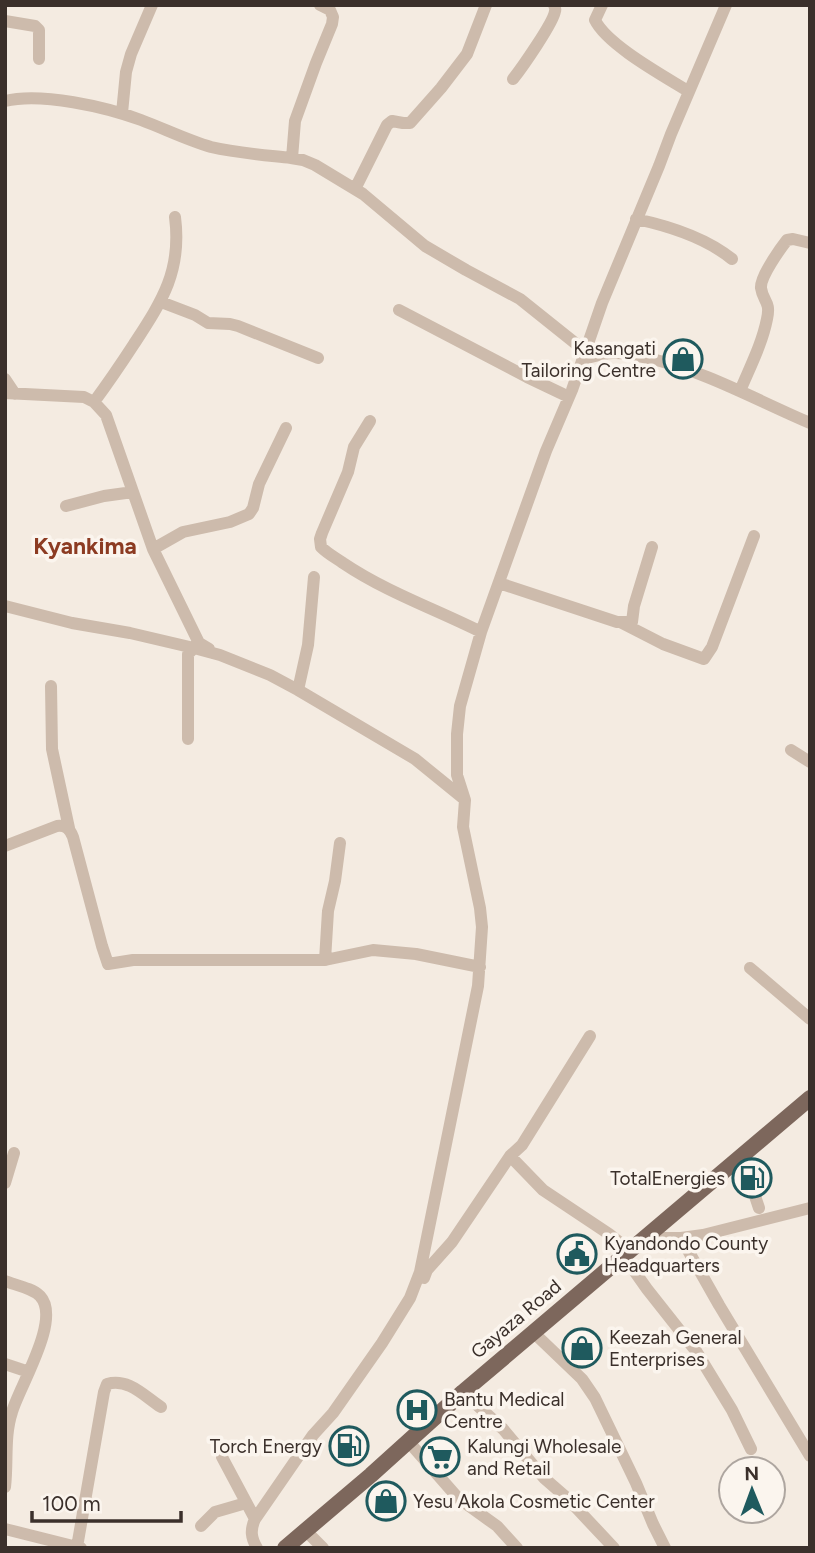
<svg xmlns="http://www.w3.org/2000/svg" width="815" height="1553" font-family="Figtree,sans-serif">
<style>
.lines{fill:none;stroke-linecap:round;stroke-linejoin:round}
.minor{stroke:#cdbbac;stroke-width:12}
.major{stroke:#7d675c;stroke-width:16}
.labels{text-anchor:middle;dominant-baseline:central;stroke-width:7;stroke-linejoin:round;paint-order:stroke}
.poi-label{font-size:19px;fill:#3b302b;stroke:#fbf5ee;text-anchor:start}
.street-label{font-size:19px;fill:#3b302b;stroke:#fbf5ee}
.quarter-label{font-size:23px;font-weight:bold;fill:#8c3b22;stroke:#fbf5ee}
</style>
<rect width="100%" height="100%" fill="#f4ebe1"/>
<g class="lines">
<path class="minor" d="M 602,5 L 595,20 C 607,45 664,76 688,91
M 5,21 L 35,26 L 39,30 L 39,59
M 513,79 C 521,69 554,22 555,11 C 556,9 555,7 554,5
M 5,101 C 41,92 106,107 141,120 C 165,129 187,140 211,147 C 237,153 264,155 291,158 L 303,160 L 315,165 L 363,194 L 425,246 L 466,270 L 520,299 L 585,351
M 122,113 L 126,72 L 131,54 L 152,5
M 292,158 L 295,121 L 316,63 L 332,24 L 333,17 L 330,10 L 320,5
M 355,189 L 387,125 L 392,121 L 403,123 L 410,123 L 441,88 L 467,54 L 486,5
M 636,219 C 669,226 706,238 732,259
M 161,302 L 195,315 L 208,323 L 230,324 L 238,326 L 318,358
M 399,310 L 527,377 L 569,397
M 584,359 C 594,356 605,352 616,353 C 626,353 638,356 648,358 C 705,371 756,400 810,423
M 5,379 L 15,394
M 740,391 C 750,367 762,344 767,319 C 771,301 763,302 761,288 C 760,277 780,249 787,240 L 793,239 L 810,243
M 5,393 L 84,397 L 94,402 L 106,415 L 153,549 L 199,643 L 209,649
M 94,402 C 108,383 121,364 134,344 C 162,301 182,271 175,217
M 370,421 L 354,447 L 348,472 L 322,533 L 320,539 L 321,547 C 328,554 336,558 343,563 C 386,592 435,609 481,632
M 66,506 L 104,496 L 133,492
M 153,549 L 183,532 L 230,522 L 249,514 L 253,508 L 259,484 L 286,428
M 499,583 L 617,622 L 632,622 L 634,606 L 652,547
M 5,606 L 72,623 L 130,633 L 194,648 L 220,655 L 270,675 L 298,690 L 415,759 L 463,798
M 622,623 L 663,644 L 704,659 L 712,647 L 754,536
M 51,686 L 52,749 L 69,828
M 298,690 L 308,645 L 314,577
M 188,739 L 188,654 L 197,645
M 791,750 L 810,762
M 5,846 L 57,826 C 66,825 70,829 73,837 L 102,946 L 108,964 L 133,960 L 325,960 L 373,950 L 416,954 L 480,967
M 325,960 L 328,911 L 335,881 L 340,843
M 750,968 L 810,1019
M 510,1156 L 543,1190 L 609,1234 L 629,1250
M 731,1165 L 750,1181 L 759,1208
M 5,1183 L 14,1153
M 645,1238 L 681,1238 L 703,1235 L 810,1208
M 681,1238 L 719,1305 L 810,1456
M 623,1255 L 647,1289 L 696,1351 L 732,1410 L 751,1449
M 424,1278 L 427,1270 L 452,1242 L 510,1156 L 522,1145 L 590,1036
M 5,1281 C 15,1285 32,1288 40,1296 C 62,1319 19,1387 12,1412 C 4,1436 8,1462 5,1487
M 534,1333 L 582,1379 L 595,1398 L 636,1483 L 653,1524 L 665,1548
M 5,1364 L 29,1372
M 463,1392 L 503,1429 L 544,1478 L 567,1498 L 614,1548
M 408,1441 L 458,1498 L 497,1526 L 517,1548
M 222,1457 L 255,1519
M 201,1526 L 215,1512 L 246,1503
M 5,1529 L 81,1548
M 305,1530 L 323,1548
M 77,1547 L 104,1392 L 107,1384 C 129,1378 144,1396 161,1407
M 257,1548 C 251,1538 250,1530 255,1519 L 313,1435 L 333,1413 L 382,1343 L 410,1298 L 420,1272 L 478,986 L 482,927 L 480,908 L 463,827 L 465,800 L 457,775 L 457,734 L 460,706 L 481,632 L 546,451 L 572,390 L 602,303 L 659,166 L 671,134 L 726,5"/>
<path class="major" d="M 285,1548 L 371,1475 L 463,1392 L 810,1098"/>
</g>
<defs>
<g id="shop-ring" transform="scale(2.0125)"><circle r="9.5" fill="#fbf5ee" stroke="#1f5a5e" stroke-width="1.5"/><path d="M-5-2.5h2.3a2.7 3.5 0 0 1 5.4 0H5L5.5 6h-11ZM-1.5-2.5h3a1.5 2.3 0 0 0-3 0Z" fill="#1f5a5e"/></g>
<g id="fuel-ring" transform="scale(2.0125)"><circle r="9.5" fill="#fbf5ee" stroke="#1f5a5e" stroke-width="1.5"/><path d="M-5.5-6h7V0h2V4h1.3V-2.5L3-4.5l.8-.8L6-3V5H2.5V1h-1V6h-7ZM-4.2-4.7v3.2H.2V-4.7Z" fill="#1f5a5e"/></g>
<g id="civic-ring" transform="scale(2.0125)"><circle r="9.5" fill="#fbf5ee" stroke="#1f5a5e" stroke-width="1.5"/><path d="M-.6-6.5H3V-4.5H.6V-3L4-1V1h2V6H-6V1h2V-1L-.6-3ZM-1.2 2.5V6h2.4V2.5Z" fill="#1f5a5e"/></g>
<g id="hospital-ring" transform="scale(2.0125)"><circle r="9.5" fill="#fbf5ee" stroke="#1f5a5e" stroke-width="1.5"/><path d="M-5-5h3v3.5h4V-5h3V5h-3V1.5h-4V5h-3Z" fill="#1f5a5e"/></g>
<g id="supermarket-ring" transform="scale(2.0125)"><circle r="9.5" fill="#fbf5ee" stroke="#1f5a5e" stroke-width="1.5"/><path d="M-6-5.5h2.5l.6 2H6L4.5 2H-2.5L-4.4-4H-6ZM-1.5 3.2a1.3 1.3 0 1 0 .1 0ZM3 3.2a1.3 1.3 0 1 0 .1 0Z" fill="#1f5a5e"/></g>
</defs>
<g fill-rule="evenodd">
<use href="#shop-ring" x="683" y="359"/>
<use href="#fuel-ring" x="752" y="1178"/>
<use href="#civic-ring" x="577" y="1254"/>
<use href="#shop-ring" x="582" y="1348"/>
<use href="#hospital-ring" x="417" y="1410"/>
<use href="#fuel-ring" x="349" y="1446"/>
<use href="#supermarket-ring" x="440" y="1457"/>
<use href="#shop-ring" x="386" y="1501"/>
</g>
<g class="labels">
<g class="poi-label">
<text x="656" y="348" text-anchor="end">Kasangati<tspan x="656" dy="22">Tailoring Centre</tspan></text>
<text x="725" y="1178" text-anchor="end">TotalEnergies</text>
<text x="604" y="1243">Kyandondo County<tspan x="604" dy="22">Headquarters</tspan></text>
<text x="609" y="1337">Keezah General<tspan x="609" dy="22">Enterprises</tspan></text>
<text x="444" y="1399">Bantu Medical<tspan x="444" dy="22">Centre</tspan></text>
<text x="322" y="1446" text-anchor="end">Torch Energy</text>
<text x="467" y="1446">Kalungi Wholesale<tspan x="467" dy="22">and Retail</tspan></text>
<text x="413" y="1501">Yesu Akola Cosmetic Center</text>
</g>
<g class="street-label">
<text transform="translate(516 1319) rotate(-40)">Gayaza Road</text>
</g>
<g class="quarter-label">
<text x="85" y="546">Kyankima</text>
</g>
</g>
<rect width="815" height="1553" fill="none" stroke="#3b302b" stroke-width="14"/>
<g transform="translate(752 1490) rotate(359)"><circle r="33" fill="#fbf5ee" stroke="#aea6a0" stroke-width="2"/>
<path d="M0-5L12 26L0 18L-12 26Z" fill="#1f5a5e"/>
<text y="-10" font-size="19" font-weight="bold" text-anchor="middle" fill="#3b302b">N</text>
</g>
<path d="M32 1511v10h149v-10" fill="none" stroke="#3b302b" stroke-width="3.5"/>
<text x="42" y="1511" font-size="21" fill="#3b302b" stroke="#fbf5ee" stroke-width="5" paint-order="stroke">100 m</text>
</svg>
